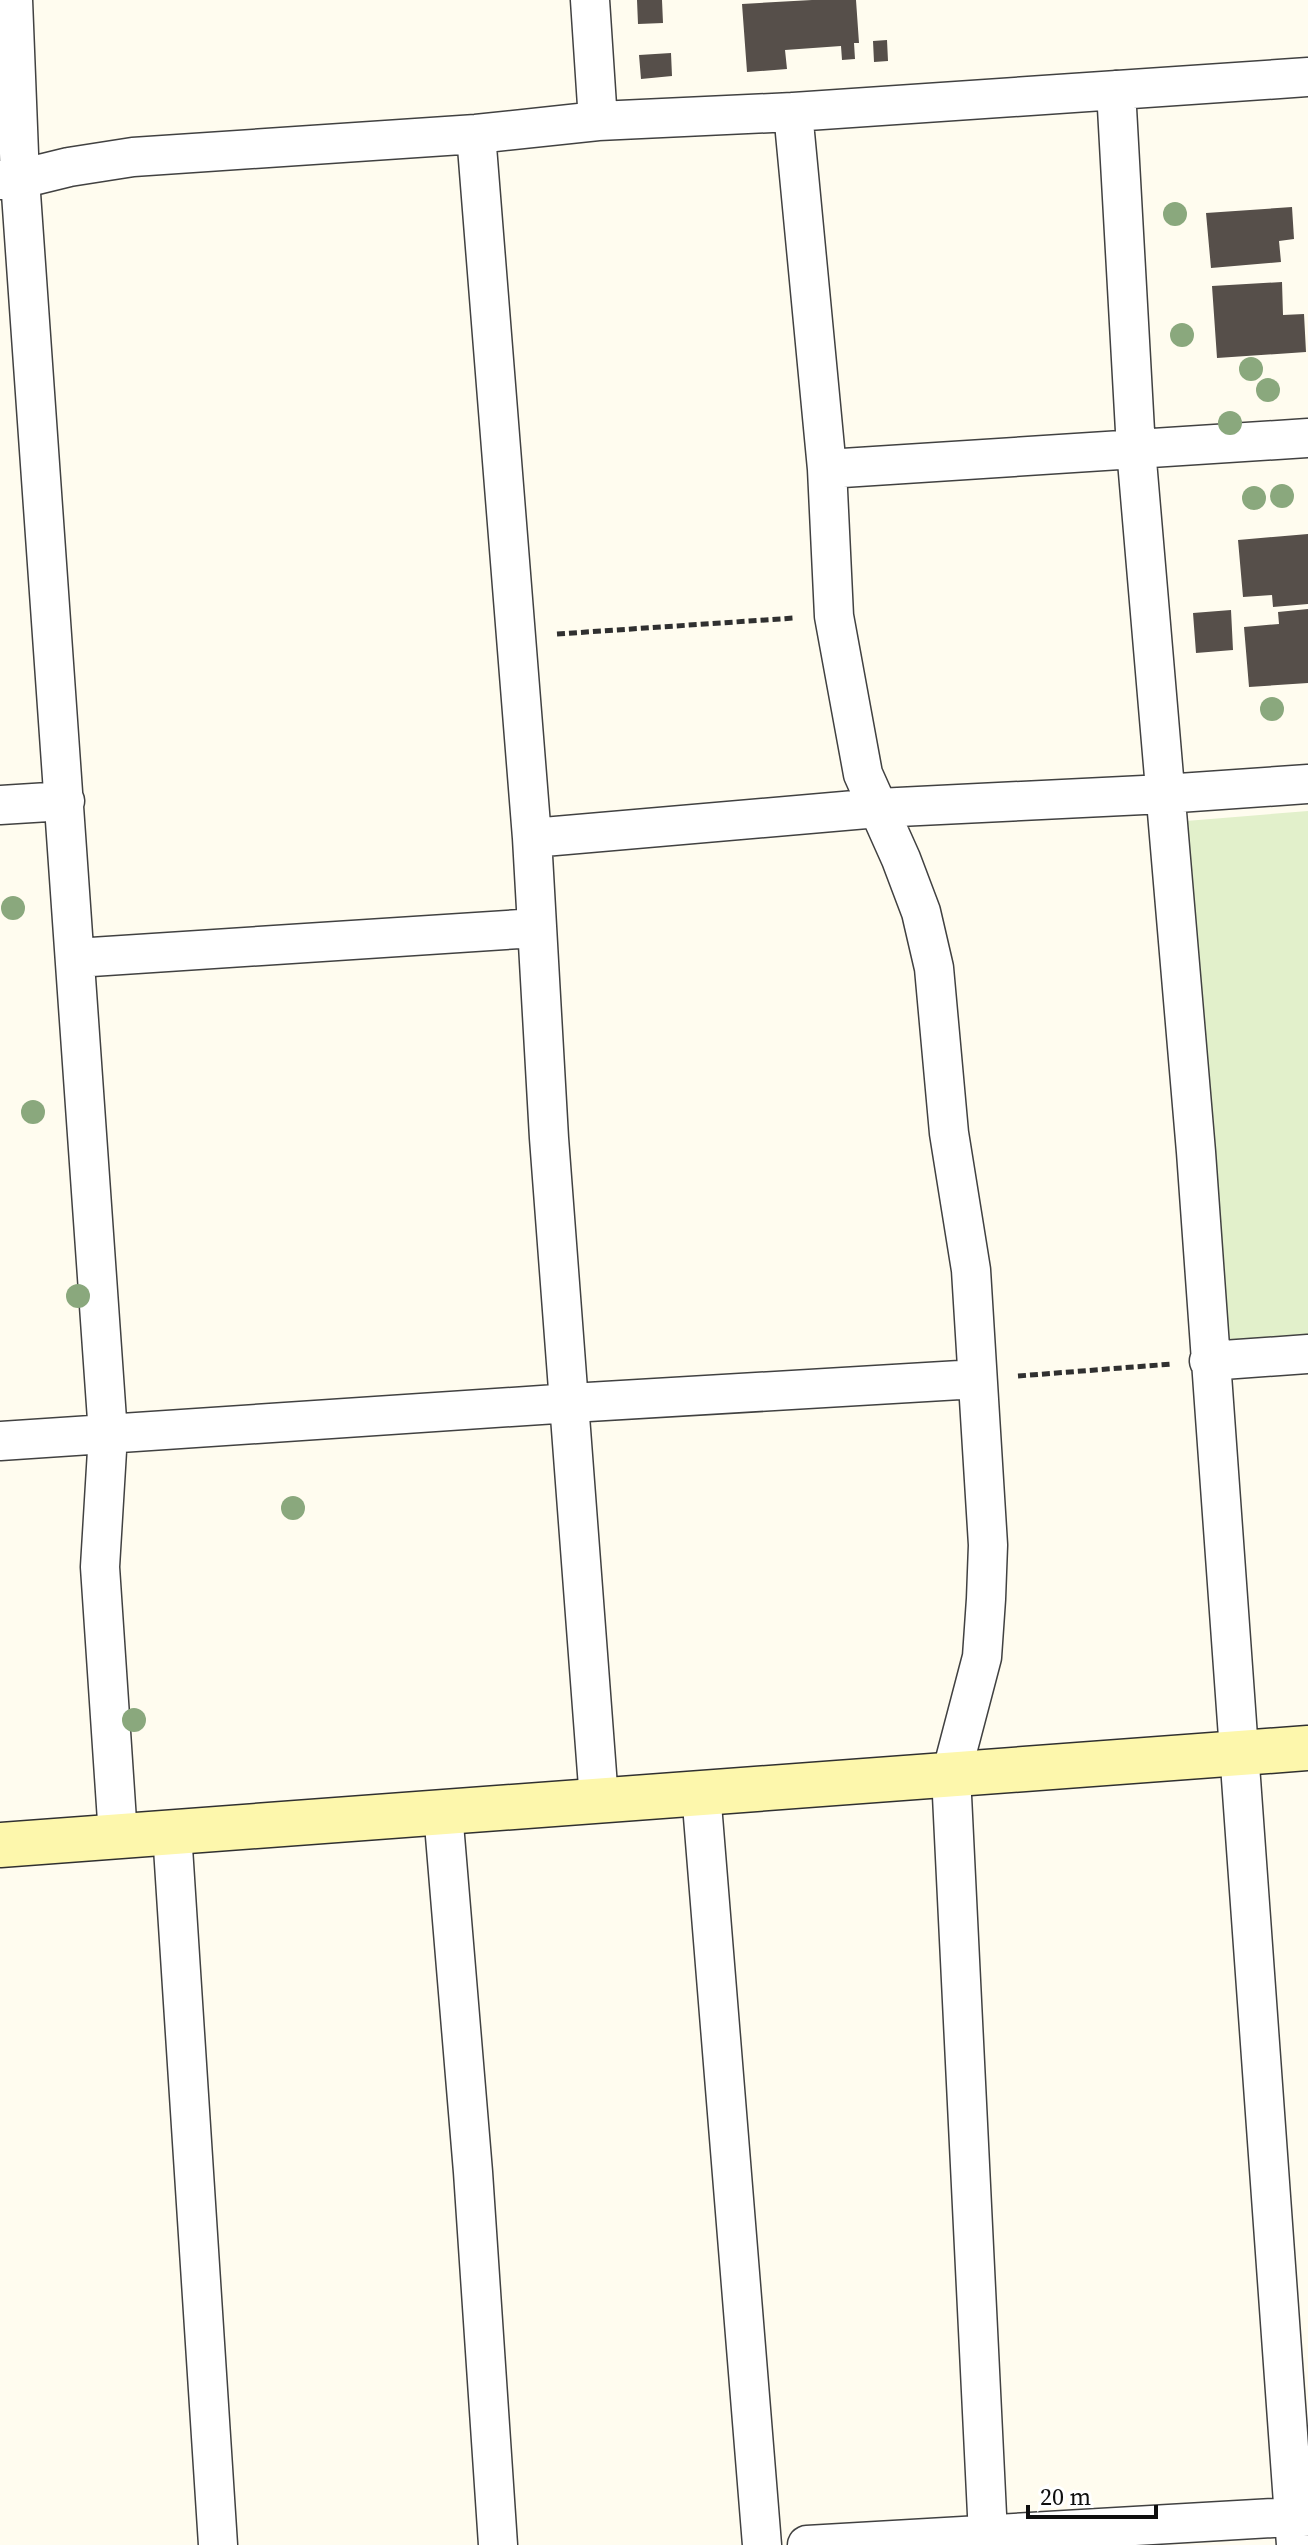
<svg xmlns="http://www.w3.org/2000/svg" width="1308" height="2545" font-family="'Source Serif 4',serif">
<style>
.pitch{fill:#e2f0cb}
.building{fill:#564f4a}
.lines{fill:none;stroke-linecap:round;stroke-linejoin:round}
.street-casing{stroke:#414141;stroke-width:41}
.secondary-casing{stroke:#303030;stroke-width:47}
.path{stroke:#303030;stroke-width:5;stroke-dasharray:8 4;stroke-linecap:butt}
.street{stroke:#fff;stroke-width:38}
.secondary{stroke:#fdf7ac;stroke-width:44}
.tree{fill:#8aa87d}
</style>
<rect width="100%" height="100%" fill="#fffcef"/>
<path class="pitch" d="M 1308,811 L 1308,1335 L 1226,1341 L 1186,821 Z"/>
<path class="building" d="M 637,0 L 662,0 L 663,23 L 638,24 Z
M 812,0 L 856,0 L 859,43 L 854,43 L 855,59 L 842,60 L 841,46 L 785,50 L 787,69 L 747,72 L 742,4 Z
M 887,40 L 888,61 L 874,62 L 873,41 Z
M 671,53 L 672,76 L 641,79 L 639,55 Z
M 1292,207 L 1294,239 L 1279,241 L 1281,262 L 1211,268 L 1206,213 Z
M 1282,282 L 1283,315 L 1304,314 L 1306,352 L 1217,358 L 1212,286 Z
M 1308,534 L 1308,604 L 1273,607 L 1272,595 L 1243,597 L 1238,540 Z
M 1308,609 L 1308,683 L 1249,687 L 1244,627 L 1279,624 L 1278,612 Z
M 1231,610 L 1233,650 L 1196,653 L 1193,613 Z"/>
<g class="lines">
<g class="street-casing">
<path id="street" d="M 13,0 L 20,179 L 108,1434 L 100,1567 L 118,1836
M 590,0 L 598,121
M 1116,90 L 1136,449 L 1196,1152 L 1296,2545
M 793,112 L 827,469 L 834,616 L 863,774 L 901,859 L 921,912 L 934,968 L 949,1133 L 971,1270 L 988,1545 L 986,1599 L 982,1657 L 951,1775 L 988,2535
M 476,134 L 532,838 L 549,1138 L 599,1800
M 0,180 L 20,179 L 69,167 L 133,157 L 476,134 L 598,121 L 793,112 L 1308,77
M 827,469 L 1308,438
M 0,805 L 65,801
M 532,838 L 878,808 L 1164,794 L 1308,784
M 76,958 L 536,928
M 1209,1361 L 1308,1354
M 0,1441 L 571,1403 L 977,1379
M 701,1792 L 762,2545
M 443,1812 L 473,2172 L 498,2545
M 172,1832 L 218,2545
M 807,2545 L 1308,2516"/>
</g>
<g class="secondary-casing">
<path id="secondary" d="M 0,1845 L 1308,1748"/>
</g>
<path class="path" d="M 557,634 L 794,618
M 1018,1376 L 1172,1364"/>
<use href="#street" class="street"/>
<use href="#secondary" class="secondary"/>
</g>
<g class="tree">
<circle cx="1175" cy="214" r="12"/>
<circle cx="1182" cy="335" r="12"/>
<circle cx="1251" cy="369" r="12"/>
<circle cx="1268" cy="390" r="12"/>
<circle cx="1230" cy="423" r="12"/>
<circle cx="1282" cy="496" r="12"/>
<circle cx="1254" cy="498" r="12"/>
<circle cx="1272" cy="709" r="12"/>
<circle cx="13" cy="908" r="12"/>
<circle cx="33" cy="1112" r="12"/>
<circle cx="78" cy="1296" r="12"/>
<circle cx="293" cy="1508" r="12"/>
<circle cx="134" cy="1720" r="12"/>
</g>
<path d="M1028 2505v12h128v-12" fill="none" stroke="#0e0e0e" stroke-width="4"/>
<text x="1040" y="2505" font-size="24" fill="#0e0e0e" stroke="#ffffff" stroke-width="6" paint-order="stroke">20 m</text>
</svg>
